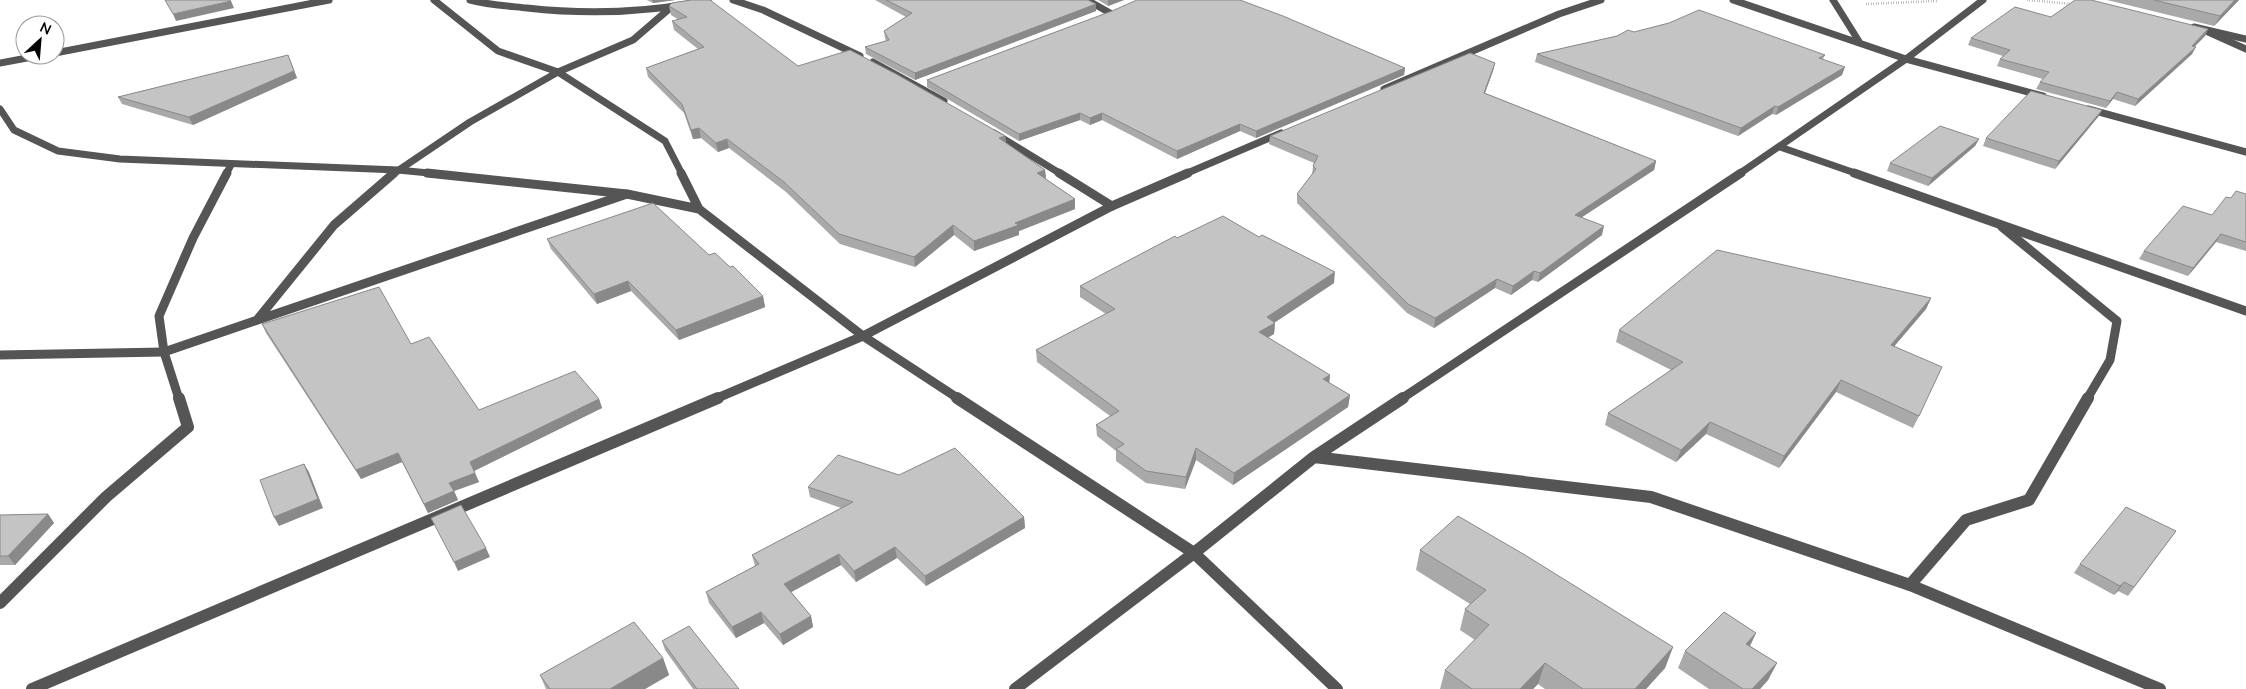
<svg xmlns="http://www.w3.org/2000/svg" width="2246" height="689" font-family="Mulish,sans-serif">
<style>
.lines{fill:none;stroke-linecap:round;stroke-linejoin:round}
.path{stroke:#777;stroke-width:2.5;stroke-dasharray:0.5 2;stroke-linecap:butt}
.lane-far2{stroke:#555;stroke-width:7}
.lane-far1{stroke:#555;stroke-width:9}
.lane{stroke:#555;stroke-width:12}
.street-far2{stroke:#555;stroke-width:7}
.street-far1{stroke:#555;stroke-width:9}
.street{stroke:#555;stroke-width:12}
.wall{fill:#a9a9a9}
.shaded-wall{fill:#898989}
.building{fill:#c4c4c4;stroke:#898989}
</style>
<rect width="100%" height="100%" fill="#fff"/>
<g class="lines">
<path class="path" d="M 2027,0 L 2073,4
M 1866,4 L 1937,1"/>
<path class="lane-far2" d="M 1087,0 L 1110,13
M 2206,31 L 2246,49
M 1384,89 L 1559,14 L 1601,0
M 226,174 L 231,165
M 393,174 L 470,122 L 558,72
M 1185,174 L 1281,133"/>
<path class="lane-far1" d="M 1112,206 L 1188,173
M 2002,227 L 2117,321 L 2110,360 L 2087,399
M 257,320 L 334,225 L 394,173
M 164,352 L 627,194
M 179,399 L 164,352 L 159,316 L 193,238 L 227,173"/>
<path class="lane" d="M 1910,585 L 1966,520 L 2029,500 L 2088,398
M 0,603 L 106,497 L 188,427 L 179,398"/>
<path class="street-far2" d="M 434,0 L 498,51 L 558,72 L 665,141 L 682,174
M 470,0 C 489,5 508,6 527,8 C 589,15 647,13 708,0
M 733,0 L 763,10 L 860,56
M 1733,0 L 1906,59 L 2043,96
M 1833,0 L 1860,43
M 2194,27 L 2246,39
M 55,53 L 329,0
M 873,62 L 944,101
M 0,63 L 43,55
M 558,72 L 633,40 L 669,9
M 0,109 L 14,130 L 58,151 L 120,159 L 398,170 L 439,174
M 2088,109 L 2246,152
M 994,133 L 1061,174
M 1780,147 L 1858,174
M 1739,174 L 1906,59 L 1983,0"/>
<path class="street-far1" d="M 427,173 L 627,194 L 699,209
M 681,173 L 699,209 L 863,336 L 959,399
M 1059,173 L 1112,206
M 1854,173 L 2246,311
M 0,355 L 164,352
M 715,399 L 863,336 L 1112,206
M 1401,399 L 1741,173"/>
<path class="street" d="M 957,398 L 1194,553 L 1337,689
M 1314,457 L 1651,497 L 1910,585 L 2160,689
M 32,689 L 718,398
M 1015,689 L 1194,553 L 1314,457 L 1403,398"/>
</g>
<path class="wall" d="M 647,0 L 675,0 L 653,3 Z
M 875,0 L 1088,0 L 1096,11 L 915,80 L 866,54 L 865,47 L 886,41 L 885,38 L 884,31 L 906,17 Z
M 1098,0 L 1124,0 L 1108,6 Z
M 2107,0 L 2239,0 L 2214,26 Z
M 669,6 L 798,66 L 1005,136 L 1006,143 L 1045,170 L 1046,179 L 1075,199 L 1075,209 L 1019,231 L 1019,235 L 974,251 L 954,235 L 915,267 L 840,244 L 786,192 L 729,148 L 718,152 L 701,138 L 693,139 L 684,113 L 648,77 L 646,68 L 698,49 L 674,30 L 672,21 L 679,20 L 671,15 Z
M 1112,11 L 1405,68 L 1404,75 L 1256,138 L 1240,131 L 1177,159 L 1102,120 L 1090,125 L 1080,120 L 1019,141 L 927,87 L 927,80 Z
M 2208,29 L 2205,36 L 2194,47 L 2192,54 L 2135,106 L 2113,99 L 2106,108 L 2036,89 L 2040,82 L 2043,79 L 1997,66 L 2000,59 L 2003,56 L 1968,45 L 1971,38 Z
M 1634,32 L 1825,55 L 1823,59 L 1842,75 L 1776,115 L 1772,114 L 1738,136 L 1535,62 L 1537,54 Z
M 288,55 L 297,78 L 193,125 L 122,104 L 118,97 Z
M 1495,63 L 1493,71 L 1485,93 L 1656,161 L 1654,170 L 1582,217 L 1602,235 L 1538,282 L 1532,280 L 1511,295 L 1495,288 L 1434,328 L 1407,313 L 1297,203 L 1297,194 L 1312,175 L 1313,166 L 1314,163 L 1269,144 L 1270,136 Z
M 2102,110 L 2098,117 L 2055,169 L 1983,146 L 1986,138 Z
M 1979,139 L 1975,146 L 1928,186 L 1887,171 L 1890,163 Z
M 2246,194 L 2246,251 L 2216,242 L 2188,276 L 2139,259 L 2144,251 L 2212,215 L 2231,198 Z
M 547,239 L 709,255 L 763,296 L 765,307 L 679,340 L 631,291 L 597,304 L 551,249 Z
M 1334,283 L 1275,322 L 1274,334 L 1268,337 L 1329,383 L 1350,395 L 1348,407 L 1233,485 L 1196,460 L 1185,489 L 1146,483 L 1116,461 L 1116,451 L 1097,436 L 1096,425 L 1110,416 L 1037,362 L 1036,350 L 1106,314 L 1080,297 L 1080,286 Z
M 1931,298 L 1926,309 L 1894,346 L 1919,416 L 1913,428 L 1836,392 L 1779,468 L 1706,434 L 1676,462 L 1605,425 L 1608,413 L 1671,370 L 1616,342 L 1619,330 Z
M 262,324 L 479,410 L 599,399 L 602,408 L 474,471 L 479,482 L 454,491 L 458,500 L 428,513 L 402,462 L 361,479 L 266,333 Z
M 808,487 L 1024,517 L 1025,528 L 926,586 L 897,558 L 856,582 L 841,565 L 791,592 L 811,616 L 813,627 L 783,645 L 764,623 L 736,638 L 709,603 L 706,592 L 755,566 L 752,555 L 841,508 L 810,497 Z
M 48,514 L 54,523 L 15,565 L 0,565 L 0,515 Z
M 2176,531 L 2128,596 L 2118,591 L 2114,595 L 2074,573 L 2080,564 Z
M 1420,550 L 1673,647 L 1665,668 L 1646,689 L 1545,689 L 1538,684 L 1533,689 L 1440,689 L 1445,670 L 1475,640 L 1460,630 L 1465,609 L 1470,604 L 1416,570 Z
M 1756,633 L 1750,646 L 1777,663 L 1768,680 L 1760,689 L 1709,689 L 1678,668 L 1685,651 Z
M 662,641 L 739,689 L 693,689 L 665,650 Z
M 663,658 L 669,675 L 645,689 L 546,689 L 540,675 Z"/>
<path class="shaded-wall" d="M 652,0 L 675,0 L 653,3 Z
M 1108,0 L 1124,0 L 1108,6 Z
M 2235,0 L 2239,0 L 2214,26 L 2220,16 Z
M 231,1 L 234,8 L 176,21 L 173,14 Z
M 1096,4 L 1096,11 L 915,80 L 915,73 Z
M 2208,29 L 2205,36 L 2188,53 L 2192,46 Z
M 2196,47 L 2192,54 L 2135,106 L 2138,99 Z
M 288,55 L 297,78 L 193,125 L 189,117 Z
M 1495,63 L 1493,71 L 1482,101 L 1484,93 Z
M 1845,67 L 1842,75 L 1776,115 L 1778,107 Z
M 1405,68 L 1404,75 L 1256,138 L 1256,131 Z
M 2117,92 L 2113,99 L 2106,108 L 2110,101 Z
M 1775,106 L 1772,114 L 1738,136 L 1741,128 Z
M 2102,110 L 2098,117 L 2055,169 L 2059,161 Z
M 1080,113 L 1080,120 L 1019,141 L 1019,134 Z
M 1102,113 L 1102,120 L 1090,125 L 1090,118 Z
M 1240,124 L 1240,131 L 1177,159 L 1177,151 Z
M 699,128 L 701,138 L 693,139 L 691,130 Z
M 1005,136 L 1006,145 L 999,138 Z
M 727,139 L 729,148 L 718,152 L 716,143 Z
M 1979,139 L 1975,146 L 1928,186 L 1932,178 Z
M 1656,161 L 1654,170 L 1573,223 L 1575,215 Z
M 1045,170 L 1046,179 L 1037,173 Z
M 1075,199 L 1075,209 L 1019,231 L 1019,235 L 974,251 L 974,241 L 1015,223 Z
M 953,225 L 954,235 L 915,267 L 914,257 Z
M 1604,226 L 1602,235 L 1538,282 L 1540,273 Z
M 2221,234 L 2216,242 L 2188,276 L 2193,268 Z
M 1534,271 L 1532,280 L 1511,295 L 1513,286 Z
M 1335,272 L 1334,283 L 1274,323 L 1275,323 L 1274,334 L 1258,343 L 1259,332 L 1267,317 Z
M 1497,279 L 1495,288 L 1434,328 L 1435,318 Z
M 628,281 L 631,291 L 597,304 L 594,294 Z
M 763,296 L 765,307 L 679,340 L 676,330 Z
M 1931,298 L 1926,309 L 1886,356 L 1891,345 Z
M 1330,375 L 1329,387 L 1323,379 Z
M 1841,380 L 1836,392 L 1779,468 L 1784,456 Z
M 1350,395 L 1348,407 L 1233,485 L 1234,473 Z
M 599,399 L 602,408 L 474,471 L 470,462 Z
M 1710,422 L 1706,434 L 1676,462 L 1681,450 Z
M 1196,448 L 1196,460 L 1185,489 L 1186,477 Z
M 398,453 L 402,462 L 361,479 L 356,470 Z
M 304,464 L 309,472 L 323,508 L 279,526 L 274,517 Z
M 475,473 L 479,482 L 454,491 L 458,500 L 428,513 L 424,504 L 449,483 Z
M 48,514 L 54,523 L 15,565 L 8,556 Z
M 1024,517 L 1025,528 L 926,586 L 925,576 Z
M 895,547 L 897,558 L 856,582 L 854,571 Z
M 486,548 L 490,557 L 458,571 L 454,562 Z
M 839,554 L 841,565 L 786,595 L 784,584 Z
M 2124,582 L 2118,591 L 2114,595 L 2120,586 Z
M 761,612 L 764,623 L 736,638 L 732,627 Z
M 811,616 L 813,627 L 783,645 L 780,634 Z
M 1756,633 L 1748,650 L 1746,644 Z
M 1673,647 L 1665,668 L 1646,689 L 1635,689 Z
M 663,658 L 669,675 L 645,689 L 610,689 Z
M 1545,663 L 1538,684 L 1533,689 L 1520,689 Z
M 1777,663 L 1768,680 L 1760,689 L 1752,689 Z"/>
<path class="building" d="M 165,0 L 230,0 L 231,1 L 173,14 Z
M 691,0 L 710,0 L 798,66 L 850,50 L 898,75 L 1005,136 L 999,138 L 1045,170 L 1037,173 L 1075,199 L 1015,223 L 1019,225 L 974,241 L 953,225 L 914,257 L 839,234 L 784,182 L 727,139 L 716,143 L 699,128 L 691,130 L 682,104 L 646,68 L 704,47 L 672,21 L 687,17 L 669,6 L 672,3 Z
M 886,0 L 1088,0 L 1096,4 L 915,73 L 865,47 L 889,40 L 884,31 L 912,13 Z
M 1137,0 L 1240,0 L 1283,16 L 1405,68 L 1256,131 L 1240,124 L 1177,151 L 1102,113 L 1090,118 L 1080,113 L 1019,134 L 927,80 L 1112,11 Z
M 2075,0 L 2091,0 L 2208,29 L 2192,46 L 2196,47 L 2138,99 L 2117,92 L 2110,101 L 2040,82 L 2049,72 L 2000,59 L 2010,50 L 1971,38 L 2015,7 L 2051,17 Z
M 2154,0 L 2235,0 L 2220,16 Z
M 1699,10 L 1825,55 L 1819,58 L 1845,67 L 1778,107 L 1775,106 L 1741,128 L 1537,54 L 1617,36 L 1628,30 L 1634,32 L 1669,23 Z
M 1470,53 L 1495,63 L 1484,93 L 1656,161 L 1575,215 L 1604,226 L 1540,273 L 1534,271 L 1513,286 L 1497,279 L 1435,318 L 1408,304 L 1297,194 L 1316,169 L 1313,166 L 1318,156 L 1270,136 Z
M 288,55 L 294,71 L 189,117 L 118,97 Z
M 2031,91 L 2102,110 L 2059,161 L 1986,138 Z
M 1940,126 L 1979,139 L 1932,178 L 1890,163 Z
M 2236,191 L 2246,194 L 2246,242 L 2221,234 L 2193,268 L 2144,251 L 2183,206 L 2212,215 L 2226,197 L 2231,198 Z
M 653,203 L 709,255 L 715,253 L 730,267 L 733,266 L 763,296 L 676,330 L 628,281 L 594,294 L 547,239 Z
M 1223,216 L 1259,237 L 1262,235 L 1335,272 L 1267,317 L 1275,323 L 1259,332 L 1330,375 L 1323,379 L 1350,395 L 1234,473 L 1196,448 L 1186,477 L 1146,471 L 1116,449 L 1124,444 L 1096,425 L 1119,411 L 1036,350 L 1115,309 L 1080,286 L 1175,236 L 1177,238 Z
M 1717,250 L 1931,298 L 1891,345 L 1942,367 L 1919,416 L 1841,380 L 1784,456 L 1710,422 L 1681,450 L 1608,413 L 1683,362 L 1619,330 Z
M 379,287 L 411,344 L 429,337 L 479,410 L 575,371 L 599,399 L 470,462 L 475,473 L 449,483 L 454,491 L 424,504 L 398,453 L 356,470 L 262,324 Z
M 955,448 L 1024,517 L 925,576 L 895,547 L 854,571 L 839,554 L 784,584 L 811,616 L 780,634 L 761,612 L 732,627 L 706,592 L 759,564 L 752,555 L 853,502 L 808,487 L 838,455 L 899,475 Z
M 304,464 L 318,499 L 274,517 L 260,480 Z
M 461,505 L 486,548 L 454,562 L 431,518 Z
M 2126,507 L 2176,531 L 2134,587 L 2124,582 L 2120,586 L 2080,564 Z
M 48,514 L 8,556 L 0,556 L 0,515 Z
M 1458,516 L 1525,555 L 1673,647 L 1635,689 L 1583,689 L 1545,663 L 1520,689 L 1472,689 L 1445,670 L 1489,625 L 1465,609 L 1486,590 L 1420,550 Z
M 1724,612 L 1756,633 L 1746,644 L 1777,663 L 1752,689 L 1743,689 L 1685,651 Z
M 634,622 L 663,658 L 610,689 L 550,689 L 540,675 Z
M 689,626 L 739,689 L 697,689 L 662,641 Z"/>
<g transform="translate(40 40) rotate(26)"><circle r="24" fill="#ffffff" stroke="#999999"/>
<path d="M0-4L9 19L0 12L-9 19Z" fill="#000000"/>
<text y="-8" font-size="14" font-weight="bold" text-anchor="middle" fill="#000000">N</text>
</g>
</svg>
